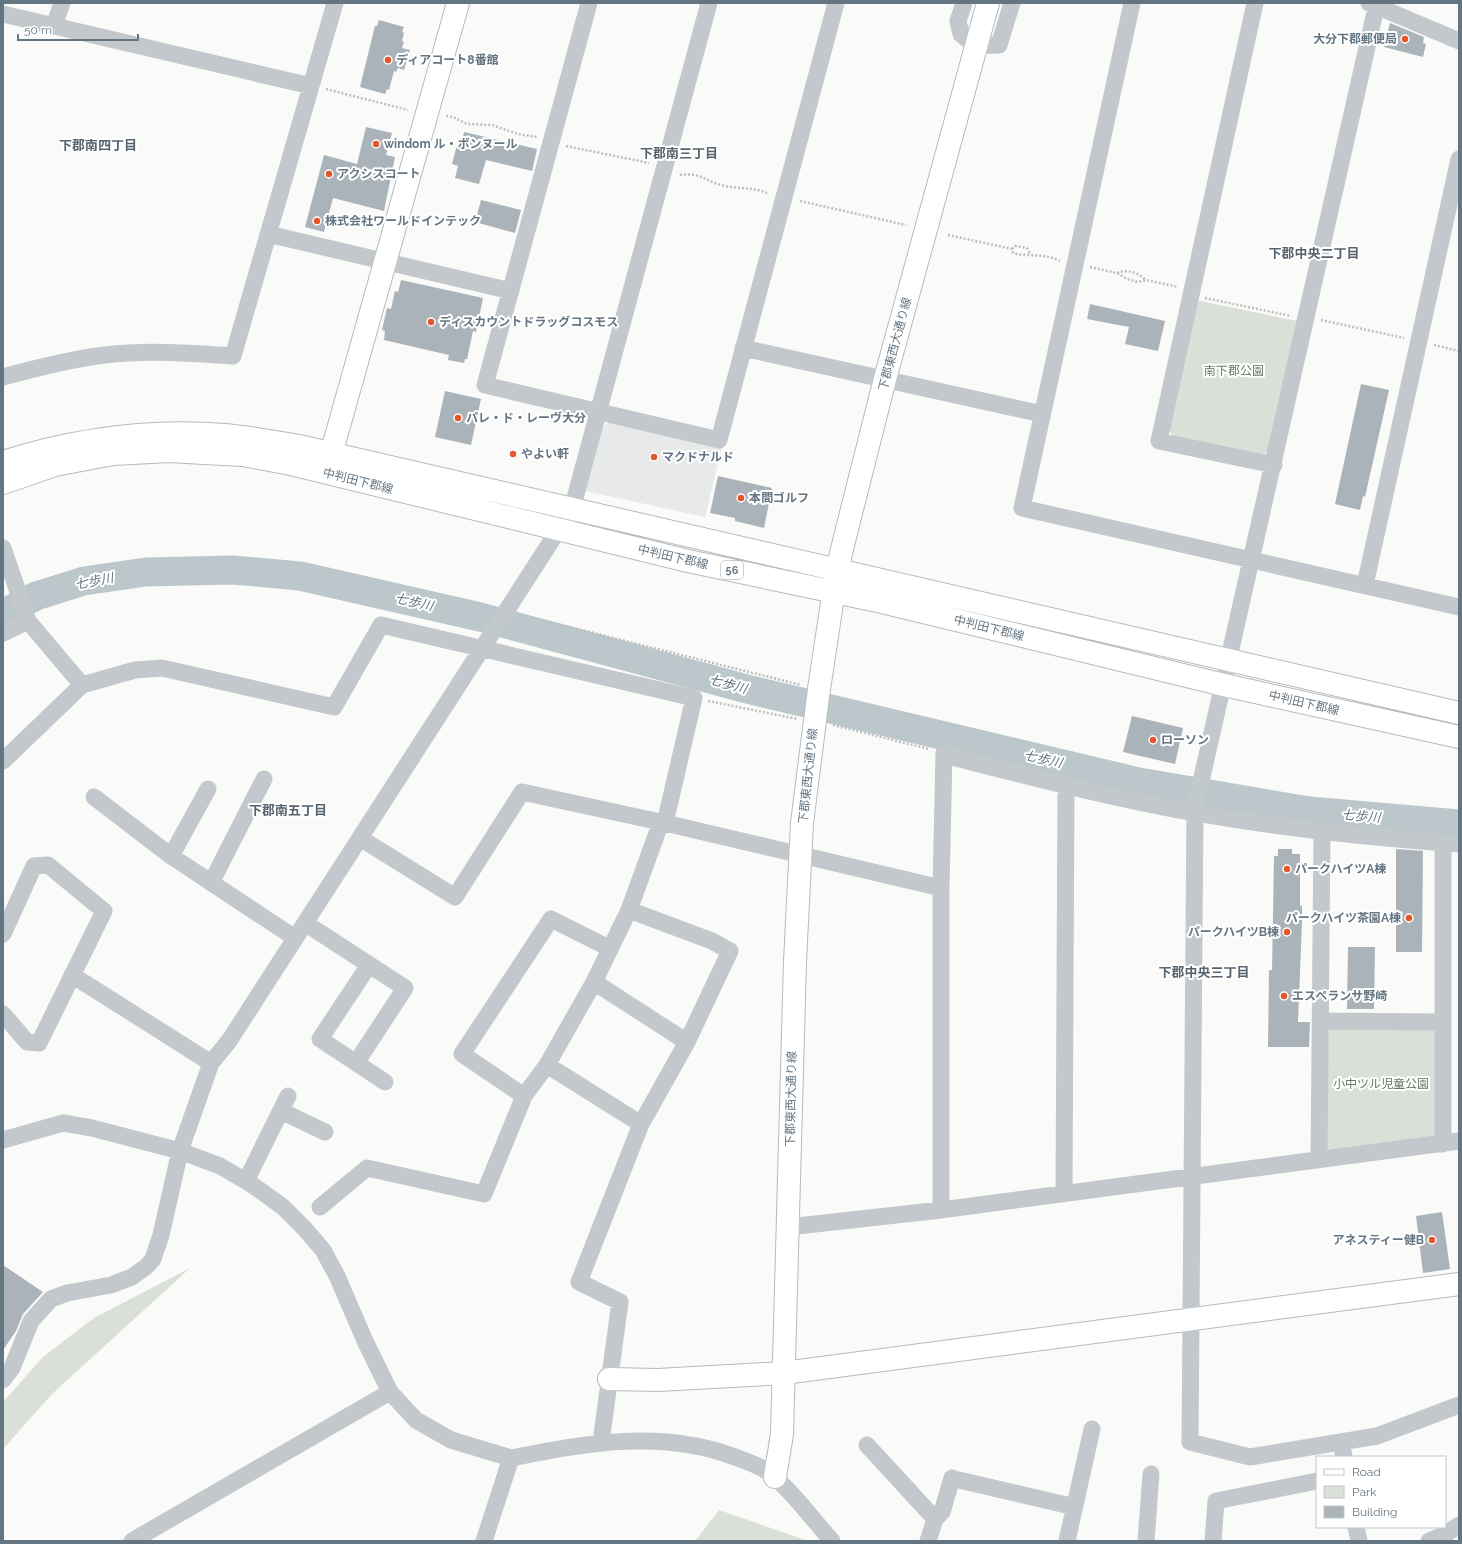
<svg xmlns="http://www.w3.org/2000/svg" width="1462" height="1544" font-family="Raleway,'Noto Sans JP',sans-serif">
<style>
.built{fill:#e8e9e9}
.green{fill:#dadfd7}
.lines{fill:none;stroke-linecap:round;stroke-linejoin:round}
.river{stroke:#bbc7cb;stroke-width:29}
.building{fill:#aab3b9}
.secondary-casing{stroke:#b3babf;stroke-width:24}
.primary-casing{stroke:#b5babe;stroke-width:24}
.path{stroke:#bbbfc2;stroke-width:2.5;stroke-dasharray:2 2;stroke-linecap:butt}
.street{stroke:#c3c8cc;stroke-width:17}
.secondary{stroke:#fff;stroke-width:22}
.primary{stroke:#fff;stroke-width:22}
.poi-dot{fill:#e4572e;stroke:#fff;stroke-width:1.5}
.labels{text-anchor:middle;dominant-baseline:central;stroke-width:4;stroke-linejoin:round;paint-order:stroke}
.shield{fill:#fff;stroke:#939fa8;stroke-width:1}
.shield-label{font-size:11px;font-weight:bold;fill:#657683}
.poi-label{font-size:12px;font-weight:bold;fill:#657683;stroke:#fff;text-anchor:start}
.street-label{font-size:12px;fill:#657683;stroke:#fff}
.park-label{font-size:12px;fill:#687a64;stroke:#fff}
.neighbourhood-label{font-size:13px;font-weight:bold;fill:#57646e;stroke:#fff}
.water-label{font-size:13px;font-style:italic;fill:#60757c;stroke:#fff}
</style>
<rect width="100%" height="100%" fill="#fafaf8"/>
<path class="built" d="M 610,422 L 722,447 L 705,517 L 585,491 L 601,428 Z"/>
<path class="green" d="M 1196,300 L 1297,321 L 1268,452 L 1261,456 L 1173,436 L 1169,430 Z
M 1333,1025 L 1437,1029 L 1436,1132 L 1432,1139 L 1332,1152 L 1325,1147 L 1327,1031 Z
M 190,1268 L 52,1394 L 3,1449 L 3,1402 L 44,1356 L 94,1318 Z
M 719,1510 L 808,1541 L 695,1541 Z"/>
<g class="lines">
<path class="river" d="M 3,614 L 36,596 L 84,581 L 146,572 L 233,570 L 300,576 L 480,617 L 747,689 L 1139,782 L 1309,811 L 1459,824"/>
</g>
<path class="building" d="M 379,20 L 404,27 L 402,32 L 404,33 L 402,41 L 404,42 L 402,48 L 410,50 L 404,70 L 398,68 L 396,72 L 394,71 L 389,90 L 387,89 L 385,94 L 360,87 L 375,26 L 377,26 Z
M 1390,23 L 1424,37 L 1423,43 L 1426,44 L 1423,57 L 1384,47 Z
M 366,127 L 392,133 L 386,155 L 395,157 L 384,211 L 333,198 L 324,232 L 305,227 L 324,155 L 357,164 Z
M 464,132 L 537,149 L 532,171 L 486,160 L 479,184 L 455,178 L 458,166 L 452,164 L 458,141 L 462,142 Z
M 481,200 L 521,210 L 515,233 L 475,222 Z
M 401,280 L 483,298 L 476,332 L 473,331 L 467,359 L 465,359 L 464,363 L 448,360 L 449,355 L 384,340 L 385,331 L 382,330 L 387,308 L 391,309 L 395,291 L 398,292 Z
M 1090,304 L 1165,321 L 1158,351 L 1125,344 L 1129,327 L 1087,319 Z
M 1361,384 L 1389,390 L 1365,497 L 1363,496 L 1360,510 L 1335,504 Z
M 445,391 L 481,399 L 471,445 L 435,437 Z
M 718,476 L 772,488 L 764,528 L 735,521 L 735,518 L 710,513 Z
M 1132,716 L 1183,728 L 1175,764 L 1123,752 Z
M 1278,849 L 1292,849 L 1292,854 L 1300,854 L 1300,906 L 1302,906 L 1302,922 L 1298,1022 L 1310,1022 L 1309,1047 L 1268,1047 L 1269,970 L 1272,970 L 1274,856 L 1278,856 Z
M 1396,849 L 1423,851 L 1422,952 L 1396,952 Z
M 1348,947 L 1375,947 L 1374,1009 L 1347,1009 Z
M 1442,1212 L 1450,1269 L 1423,1273 L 1416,1216 Z
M 3,1265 L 43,1292 L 23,1314 L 16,1331 L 3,1350 Z"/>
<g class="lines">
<g class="secondary-casing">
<path id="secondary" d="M 326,472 L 458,3
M 609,1379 L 658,1380 L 784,1373 L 1459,1284
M 775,1477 L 782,1434 L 795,961 L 802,823 L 819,689 L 837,570 L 847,529 L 885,379 L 988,3"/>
</g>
<g class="primary-casing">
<path id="primary" d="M 3,462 C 76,439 147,429 224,435 C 249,437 274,442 299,446 L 1459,713
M 3,483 L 55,465 L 113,454 L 170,451 L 204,453 L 243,455 L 291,464 L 688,561 L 882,602 L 1224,685 L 1459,737"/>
</g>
<path class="path" d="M 326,89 L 408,110
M 446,116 L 453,117 L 467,124 L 492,125 L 518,134 L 537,137
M 566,146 L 649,163
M 680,175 C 702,172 706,182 725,186 C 740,189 755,187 769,194
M 800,201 L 906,225
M 948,235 L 1012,249 L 1013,253 C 1029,257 1045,253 1060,261
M 1012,249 L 1015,246 L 1027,248 L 1030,254
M 1090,267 L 1117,273 L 1127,279 L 1138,282 L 1146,280 L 1178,287
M 1117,273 C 1128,269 1137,272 1146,280
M 1205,298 L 1291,316
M 1321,320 L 1404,338
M 1434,345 L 1459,351
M 522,615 L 801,685
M 708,701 L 798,719
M 833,725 L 929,749"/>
<path class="street" d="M 589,3 L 485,385 L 719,440 L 836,3
M 964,3 L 958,21 L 961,34 L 976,46 L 999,45 L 1012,3
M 1132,3 L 1022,508 L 1459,607
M 1255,3 L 1159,441 L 1274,465
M 1369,3 L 1459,41
M 1377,3 L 1195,808 L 1190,1442 L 1250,1457 L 1377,1436 L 1459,1405
M 3,14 L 311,86
M 54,26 L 62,3
M 268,234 L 511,291
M 743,348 L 1042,414
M 3,377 C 36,368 71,359 105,355 C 147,350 191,353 233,356 L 335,3
M 3,548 L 28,621 L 82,685
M 1365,585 L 1459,159
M 3,633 L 28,621
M 944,755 C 1027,776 1110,798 1195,813 C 1282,828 1371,838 1459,844
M 3,761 L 82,685 L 135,670 L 162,668 L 334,707 L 381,625 L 694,698 L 665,823
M 94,797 L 171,856 L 295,938
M 360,838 L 455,897 L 522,792 L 665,823 L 941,888
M 171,856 L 208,789
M 211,883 L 264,779
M 305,923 L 405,988 L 356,1063
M 3,934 L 34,866 L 48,865 L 104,911 L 39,1043 L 27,1042 L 3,1014
M 369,965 L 320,1039 L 385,1082
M 72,975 L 211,1063
M 594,982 L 687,1042
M 1320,1021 L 1443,1022
M 547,1065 L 641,1124
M 524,1096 L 462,1054 L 551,919 L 609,948
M 281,1111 L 325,1132
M 3,1140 L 63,1123 L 92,1128 L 180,1151 L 220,1166 L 251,1184 L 283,1207 L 304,1228 L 323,1250 L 337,1276 L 365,1341 L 390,1392 L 416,1420 L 451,1440 L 511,1458
M 1443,1144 L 1443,843
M 1319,1160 L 1322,831
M 246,1181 L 288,1096
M 1064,1194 L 1066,786
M 320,1207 L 367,1168 L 484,1194 L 524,1096 L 547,1065 L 594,982 L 629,910 L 661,822
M 941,1210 L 941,888 L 944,753
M 788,1227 L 941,1210 L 1459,1141
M 3,1380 L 12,1368 L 31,1321 L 51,1299 L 67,1293 L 111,1285 L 132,1277 L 147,1266 L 153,1259 L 161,1235 L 180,1151 L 211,1063 L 229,1041 L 572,509 L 709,3
M 601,1442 L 620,1302 L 579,1282 L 641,1124 L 687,1042 L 730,951 L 712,941 L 629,910
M 1341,1442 L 1344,1457
M 867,1445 L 935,1519 L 928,1541
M 959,1480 L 1075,1507
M 935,1519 L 942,1512 L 952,1478
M 1356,1527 L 1359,1541
M 132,1541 L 390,1392
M 484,1541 L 511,1458 C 586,1443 662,1429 735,1457 C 746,1461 759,1465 768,1472 C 789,1487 814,1521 832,1541
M 1067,1541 L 1092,1429
M 1146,1541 L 1151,1474
M 1213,1541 L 1216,1501 L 1317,1481
M 1429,1541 L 1446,1534 L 1459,1525"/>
<use href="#secondary" class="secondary"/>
<use href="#primary" class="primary"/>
</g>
<g class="poi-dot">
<circle cx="1405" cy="39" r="4"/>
<circle cx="388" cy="60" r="4"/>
<circle cx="376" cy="144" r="4"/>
<circle cx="329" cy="174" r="4"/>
<circle cx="317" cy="221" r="4"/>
<circle cx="431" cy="322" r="4"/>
<circle cx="458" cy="418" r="4"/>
<circle cx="513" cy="454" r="4"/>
<circle cx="654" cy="457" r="4"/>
<circle cx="741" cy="498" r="4"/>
<circle cx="1153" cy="740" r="4"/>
<circle cx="1287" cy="869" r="4"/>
<circle cx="1409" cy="918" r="4"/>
<circle cx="1287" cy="932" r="4"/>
<circle cx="1284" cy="996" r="4"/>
<circle cx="1432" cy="1240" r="4"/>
</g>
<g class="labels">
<rect class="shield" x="721" y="561" width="22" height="18" rx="3"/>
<g class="shield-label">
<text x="732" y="570">56</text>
</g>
<g class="poi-label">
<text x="1397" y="39" text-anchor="end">大分下郡郵便局</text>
<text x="396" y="60">ディアコート8番館</text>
<text x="384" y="144">windom ル・ボンヌール</text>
<text x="337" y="174">アクシスコート</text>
<text x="325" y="221">株式会社ワールドインテック</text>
<text x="439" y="322">ディスカウントドラッグコスモス</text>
<text x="466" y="418">パレ・ド・レーヴ大分</text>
<text x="521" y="454">やよい軒</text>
<text x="662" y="457">マクドナルド</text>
<text x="749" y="498">本間ゴルフ</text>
<text x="1161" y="740">ローソン</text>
<text x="1295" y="869">パークハイツA棟</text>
<text x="1401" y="918" text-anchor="end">パークハイツ茶園A棟</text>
<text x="1279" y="932" text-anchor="end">パークハイツB棟</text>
<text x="1292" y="996">エスペランサ野崎</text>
<text x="1424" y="1240" text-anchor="end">アネスティー健B</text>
</g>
<g class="street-label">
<text transform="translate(895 344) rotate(-75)">下郡東西大通り線</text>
<text transform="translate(358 481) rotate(14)">中判田下郡線</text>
<text transform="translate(673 557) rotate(13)">中判田下郡線</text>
<text transform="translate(989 628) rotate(14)">中判田下郡線</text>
<text transform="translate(1304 703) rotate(13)">中判田下郡線</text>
<text transform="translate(808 776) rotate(-84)">下郡東西大通り線</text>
<text transform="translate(791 1099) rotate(-89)">下郡東西大通り線</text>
</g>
<g class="park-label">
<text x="1234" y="371">南下郡公園</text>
<text x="1381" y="1084">小中ツル児童公園</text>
</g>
<g class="neighbourhood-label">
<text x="98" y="145">下郡南四丁目</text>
<text x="679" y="153">下郡南三丁目</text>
<text x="1314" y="253">下郡中央二丁目</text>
<text x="288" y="810">下郡南五丁目</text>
<text x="1204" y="972">下郡中央三丁目</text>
</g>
<g class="water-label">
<text transform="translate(94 581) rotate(-11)">七歩川</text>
<text transform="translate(414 602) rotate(13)">七歩川</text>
<text transform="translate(728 684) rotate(15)">七歩川</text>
<text transform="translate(1043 759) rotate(13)">七歩川</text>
<text transform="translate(1361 816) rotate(5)">七歩川</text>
</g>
</g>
<rect width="1462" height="1544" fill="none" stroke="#657683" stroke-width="8"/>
<rect x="1316" y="1456" width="130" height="72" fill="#ffffff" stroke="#c1c8cd"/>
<rect x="1324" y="1469" width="20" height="6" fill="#ffffff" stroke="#c1c8cd"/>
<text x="1352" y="1476" font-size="12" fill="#657683">Road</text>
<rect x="1324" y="1486" width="20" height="12" fill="#dadfd7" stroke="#c1c8cd"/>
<text x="1352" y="1496" font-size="12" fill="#657683">Park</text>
<rect x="1324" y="1506" width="20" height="12" fill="#aab3b9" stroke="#c1c8cd"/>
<text x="1352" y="1516" font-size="12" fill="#657683">Building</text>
<path d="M18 34v6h120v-6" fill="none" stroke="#657683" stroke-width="2"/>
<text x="24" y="34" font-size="12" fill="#657683" stroke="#ffffff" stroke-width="3" paint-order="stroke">50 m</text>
</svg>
